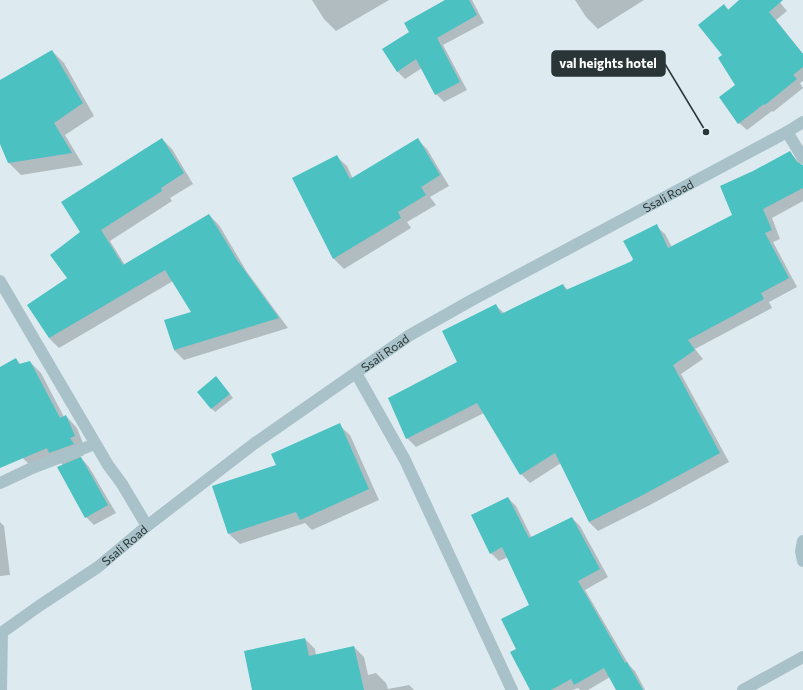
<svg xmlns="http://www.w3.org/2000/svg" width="803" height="690" font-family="Commissioner,sans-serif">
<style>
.shadow{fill:#0003}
.building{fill:#4bc1c1}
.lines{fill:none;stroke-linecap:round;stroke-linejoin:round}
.lane{stroke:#a9c2c9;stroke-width:12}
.street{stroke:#a9c2c9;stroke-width:12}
.labels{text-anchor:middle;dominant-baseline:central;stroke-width:3;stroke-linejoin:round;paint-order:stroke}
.street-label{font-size:12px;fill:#293536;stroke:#e9f4f9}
.leader{fill:none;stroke:#293536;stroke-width:1.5}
.callout-dot{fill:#293536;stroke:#e9f4f9;stroke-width:1.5}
.callout{fill:#293536;stroke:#293536;stroke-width:1.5}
.callout-label{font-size:13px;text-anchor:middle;font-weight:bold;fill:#fff}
</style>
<rect width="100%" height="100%" fill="#ddebf1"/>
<path class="shadow" d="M 312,0 L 389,0 L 336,31 L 324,19 Z
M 448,0 L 472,0 L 484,23 L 443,45 L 467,90 L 444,102 L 436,94 L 422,68 L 405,79 L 397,71 L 411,33 Z
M 575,0 L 644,0 L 598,29 L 586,17 Z
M 741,0 L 778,0 L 787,11 L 776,20 L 803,54 L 803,81 L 800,83 L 803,88 L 773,112 L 772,111 L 747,130 L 739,123 L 737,85 L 724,55 L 724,5 L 729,10 Z
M 52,51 L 64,63 L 94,116 L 65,135 L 83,165 L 21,175 L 9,163 L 0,141 L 0,81 Z
M 162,139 L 172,149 L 193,184 L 170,198 L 172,201 L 110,241 L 125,265 L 209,215 L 219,225 L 247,272 L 288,328 L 184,360 L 174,350 L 193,312 L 173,281 L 59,348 L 49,338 L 69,279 L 81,232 Z
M 417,139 L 427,149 L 449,186 L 430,197 L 436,205 L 407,222 L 411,228 L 344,269 L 334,259 L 336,156 L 347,166 L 353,179 Z
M 790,153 L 803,166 L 803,201 L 772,218 L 780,239 L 773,242 L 797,287 L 769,302 L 772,308 L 695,349 L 703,359 L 681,374 L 729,462 L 650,505 L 598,531 L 589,522 L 561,463 L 530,483 L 521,474 L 484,413 L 416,447 L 407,438 L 495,305 L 504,313 L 563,285 L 568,290 L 632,262 L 656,226 L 665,234 L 672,247 L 734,215 L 753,172 Z
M 16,359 L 21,365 L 30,362 L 41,373 L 64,417 L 66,416 L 77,428 L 85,448 L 81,450 L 84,455 L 80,457 L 89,467 L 116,513 L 94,525 L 86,517 L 63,465 L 57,460 L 34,469 L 0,436 L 0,368 Z
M 220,382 L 233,398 L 215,412 L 211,408 Z
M 339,425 L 350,435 L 379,500 L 312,530 L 305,523 L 240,544 L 229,534 L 277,466 Z
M 508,498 L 516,506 L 532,538 L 572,518 L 580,526 L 608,577 L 585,590 L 629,665 L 635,671 L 645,690 L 617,690 L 610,677 L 588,690 L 580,690 L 578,688 L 573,690 L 531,690 L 517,650 L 530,605 L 508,557 L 499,561 L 491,553 Z
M 0,522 L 4,526 L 10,575 L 0,576 Z
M 305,639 L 315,649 L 316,655 L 354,647 L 364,657 L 368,675 L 376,673 L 386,683 L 388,689 L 409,685 L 414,690 L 253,690 Z"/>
<path class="building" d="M 445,0 L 469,0 L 477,15 L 437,38 L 460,82 L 435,95 L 416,59 L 397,72 L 382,49 L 409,32 L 404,23 Z
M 739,0 L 783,0 L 769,12 L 803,54 L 803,67 L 793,75 L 797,79 L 765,105 L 764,104 L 738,124 L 719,97 L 735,85 L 718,58 L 722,55 L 698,25 L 724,4 L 728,10 Z
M 52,50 L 83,103 L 54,123 L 72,153 L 8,163 L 0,144 L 0,80 Z
M 162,138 L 184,173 L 161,188 L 162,191 L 101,230 L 123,265 L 209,214 L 237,260 L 279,318 L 174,350 L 164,320 L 191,312 L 165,270 L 49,338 L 27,305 L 67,278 L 50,255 L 80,232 L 61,202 Z
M 418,138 L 440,175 L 421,187 L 426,195 L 398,212 L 401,218 L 333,259 L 292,178 L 337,155 L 350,179 Z
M 790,151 L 797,162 L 803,165 L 803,188 L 763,209 L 772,230 L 765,233 L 789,278 L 761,293 L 764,299 L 688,340 L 695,350 L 673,365 L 720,453 L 641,496 L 589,522 L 555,453 L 520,475 L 477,403 L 406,439 L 388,398 L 457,362 L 442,331 L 496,304 L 501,314 L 563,284 L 566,290 L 632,261 L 633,259 L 623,241 L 657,224 L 668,248 L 732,215 L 720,186 L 753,171 Z
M 16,358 L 19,364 L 30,361 L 60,418 L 66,415 L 75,436 L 70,438 L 74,444 L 49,453 L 47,448 L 0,468 L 0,367 Z
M 216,376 L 230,394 L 211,409 L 197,392 Z
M 340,423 L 369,489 L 300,520 L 296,512 L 228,534 L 212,486 L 276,465 L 271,454 Z
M 81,457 L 108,505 L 85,518 L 57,467 Z
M 508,497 L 529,538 L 572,517 L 600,569 L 578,581 L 625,663 L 627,662 L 643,690 L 616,690 L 604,668 L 574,685 L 571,679 L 551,690 L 530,690 L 510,652 L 516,649 L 501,619 L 529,605 L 502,547 L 490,554 L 471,515 Z
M 305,638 L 309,656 L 354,646 L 364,690 L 252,690 L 244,651 Z"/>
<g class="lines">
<path class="lane" d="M 787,132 L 803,158"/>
<g class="street">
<path d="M 0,281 L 108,465 L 122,484 L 147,526"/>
<path d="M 356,373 L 405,460 L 512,690"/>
<path d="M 0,483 L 30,469 L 95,444"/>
<path d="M 803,541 L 801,551 L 803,561"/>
<path id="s1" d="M 0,634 L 39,606 L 98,567 L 147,526 L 255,443 L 410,335 L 472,300 L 787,132 L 803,122"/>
<path d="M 1,690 L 2,633"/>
<path d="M 743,690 L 803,657"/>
</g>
</g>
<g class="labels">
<g class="street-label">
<text stroke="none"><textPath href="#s1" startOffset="801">Ssali Road</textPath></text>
<text stroke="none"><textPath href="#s1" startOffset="477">Ssali Road</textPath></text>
<text stroke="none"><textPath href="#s1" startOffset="153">Ssali Road</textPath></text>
</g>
</g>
<path class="leader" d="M706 132L665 64"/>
<circle class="callout-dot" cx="706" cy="132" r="4"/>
<rect class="callout" x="552" y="51" width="113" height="25" rx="4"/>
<g class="callout-label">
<text x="608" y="68">val heights hotel</text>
</g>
</svg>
